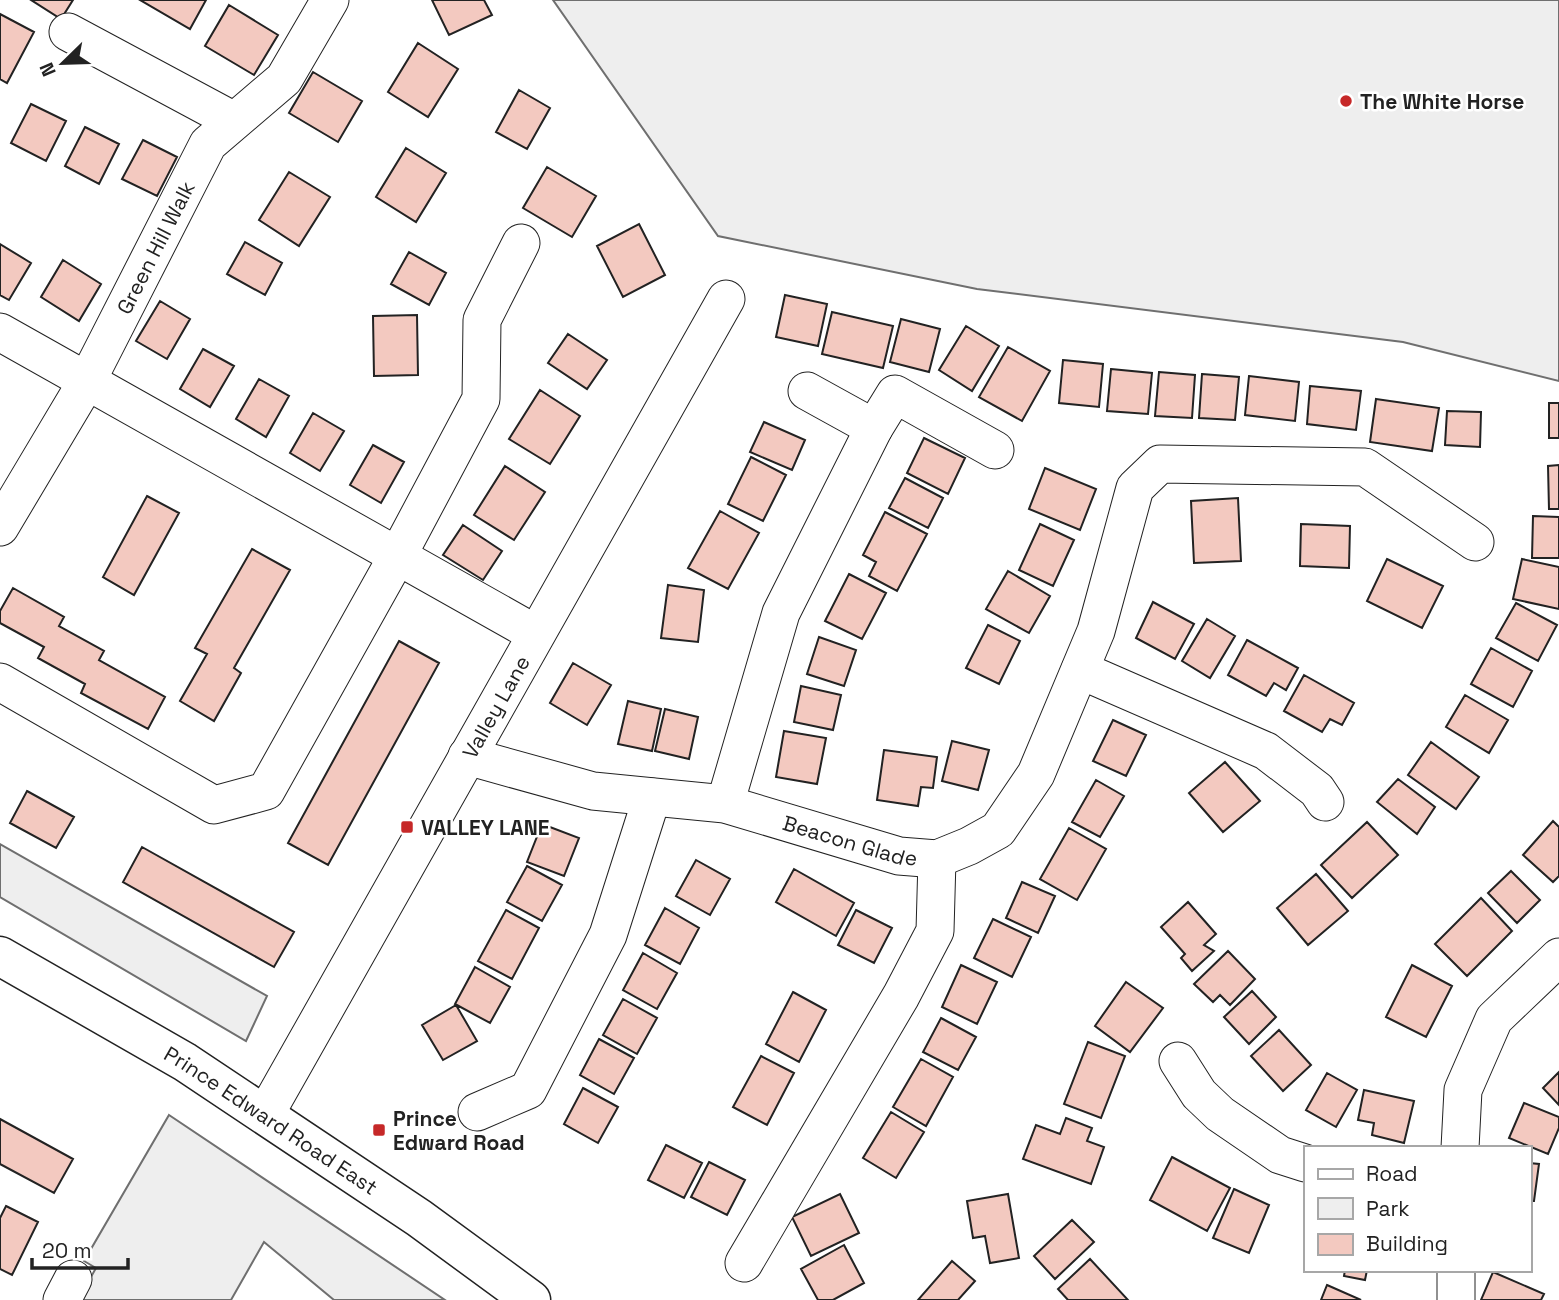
<svg xmlns="http://www.w3.org/2000/svg" width="1559" height="1300" font-family="'Space Grotesk',sans-serif">
<style>
.green{fill:#eee;stroke:#6f6f6f;stroke-width:2}
.building{fill:#f3c9c0;stroke:#222;stroke-width:2}
.lines{fill:none;stroke-linecap:round;stroke-linejoin:round}
.minor-casing{stroke:#222;stroke-width:39}
.major-casing{stroke:#222;stroke-width:41}
.minor{stroke:#fff;stroke-width:37}
.major{stroke:#fff;stroke-width:38}
.poi-dot{fill:#c62828;stroke:#fff;stroke-width:2.5}
.labels{text-anchor:middle;dominant-baseline:central;stroke-width:5;stroke-linejoin:round;paint-order:stroke}
.poi-label{font-size:21px;font-weight:bold;fill:#222;stroke:#fff;text-anchor:start}
.street-label{font-size:21px;fill:#222;stroke:#fff}
</style>
<rect width="100%" height="100%" fill="#fff"/>
<path class="green" d="M 553,0 L 1559,0 L 1559,381 L 1403,342 L 977,289 L 718,236 Z
M 0,844 L 267,996 L 246,1041 L 0,897 Z
M 169,1115 L 445,1300 L 334,1300 L 264,1242 L 231,1300 L 78,1300 L 96,1268 L 84,1261 Z"/>
<path class="building" d="M 31,0 L 73,0 L 61,19 Z
M 140,0 L 206,0 L 190,29 Z
M 432,0 L 484,0 L 492,15 L 449,35 Z
M 229,5 L 278,35 L 254,75 L 205,46 Z
M 0,14 L 34,32 L 7,83 L 0,79 Z
M 418,43 L 458,69 L 428,117 L 388,92 Z
M 313,72 L 362,101 L 338,142 L 289,113 Z
M 519,90 L 550,108 L 527,149 L 496,132 Z
M 31,104 L 66,121 L 46,161 L 11,143 Z
M 85,127 L 119,144 L 99,184 L 65,166 Z
M 143,140 L 177,157 L 157,196 L 122,179 Z
M 406,148 L 446,173 L 416,222 L 376,197 Z
M 547,167 L 596,196 L 572,237 L 523,208 Z
M 289,172 L 330,197 L 299,246 L 259,220 Z
M 639,224 L 665,275 L 623,297 L 597,246 Z
M 245,242 L 282,263 L 265,295 L 227,274 Z
M 0,244 L 31,263 L 9,300 L 0,295 Z
M 409,252 L 446,273 L 429,305 L 391,284 Z
M 63,260 L 101,284 L 79,321 L 41,297 Z
M 785,295 L 827,304 L 818,346 L 776,337 Z
M 160,301 L 190,319 L 167,359 L 136,341 Z
M 832,312 L 893,326 L 883,368 L 822,354 Z
M 417,315 L 418,375 L 374,376 L 373,316 Z
M 901,319 L 940,329 L 929,372 L 890,362 Z
M 966,326 L 999,346 L 972,391 L 939,370 Z
M 568,334 L 607,360 L 587,389 L 548,363 Z
M 1008,347 L 1050,371 L 1022,421 L 979,397 Z
M 203,349 L 234,366 L 210,407 L 180,389 Z
M 1063,360 L 1103,364 L 1099,407 L 1059,403 Z
M 1111,369 L 1152,373 L 1148,414 L 1107,411 Z
M 1159,372 L 1195,375 L 1192,418 L 1155,416 Z
M 1202,374 L 1239,377 L 1235,420 L 1199,418 Z
M 1249,376 L 1299,382 L 1295,421 L 1245,415 Z
M 259,379 L 289,396 L 266,437 L 236,419 Z
M 1310,386 L 1361,391 L 1356,430 L 1307,424 Z
M 540,390 L 580,416 L 550,464 L 509,439 Z
M 1376,399 L 1439,408 L 1432,451 L 1370,442 Z
M 1549,403 L 1559,403 L 1559,438 L 1549,438 Z
M 1447,411 L 1481,412 L 1480,447 L 1445,445 Z
M 313,413 L 344,431 L 320,471 L 290,453 Z
M 764,422 L 805,440 L 792,470 L 750,452 Z
M 924,438 L 965,458 L 948,494 L 907,473 Z
M 373,445 L 404,462 L 381,503 L 350,485 Z
M 751,457 L 786,475 L 763,521 L 728,504 Z
M 1559,465 L 1559,509 L 1549,509 L 1548,466 Z
M 505,466 L 545,492 L 514,540 L 474,515 Z
M 1045,468 L 1096,489 L 1080,530 L 1029,509 Z
M 905,478 L 943,498 L 928,528 L 889,508 Z
M 147,496 L 179,513 L 134,595 L 103,577 Z
M 1238,498 L 1241,561 L 1194,563 L 1191,501 Z
M 720,511 L 759,533 L 728,589 L 688,568 Z
M 885,512 L 927,534 L 897,591 L 869,576 L 876,562 L 863,555 Z
M 1533,516 L 1559,517 L 1559,558 L 1532,558 Z
M 1040,524 L 1074,540 L 1053,586 L 1019,570 Z
M 1301,524 L 1350,526 L 1349,568 L 1300,566 Z
M 463,525 L 502,551 L 483,580 L 443,555 Z
M 252,549 L 290,570 L 234,668 L 241,673 L 214,721 L 180,701 L 207,654 L 195,648 Z
M 1387,559 L 1443,586 L 1422,628 L 1367,601 Z
M 1522,559 L 1559,567 L 1559,609 L 1513,599 Z
M 1008,571 L 1050,596 L 1029,633 L 986,609 Z
M 849,574 L 886,593 L 862,639 L 825,621 Z
M 668,585 L 704,590 L 698,642 L 661,638 Z
M 13,588 L 64,617 L 59,626 L 104,651 L 99,660 L 165,697 L 148,729 L 81,693 L 85,684 L 38,658 L 44,647 L 0,623 L 0,611 Z
M 1153,602 L 1194,624 L 1175,659 L 1136,638 Z
M 1516,603 L 1557,625 L 1538,661 L 1496,638 Z
M 1207,619 L 1235,636 L 1210,678 L 1182,661 Z
M 988,625 L 1020,641 L 999,684 L 966,668 Z
M 819,637 L 856,650 L 844,686 L 807,674 Z
M 1247,640 L 1298,668 L 1286,690 L 1274,683 L 1266,696 L 1228,675 Z
M 399,641 L 439,663 L 328,865 L 288,843 Z
M 1491,648 L 1532,671 L 1513,707 L 1471,684 Z
M 573,663 L 611,685 L 587,725 L 550,703 Z
M 1304,675 L 1354,703 L 1342,725 L 1330,719 L 1322,732 L 1284,711 Z
M 801,686 L 841,695 L 833,730 L 794,722 Z
M 1465,695 L 1508,720 L 1489,753 L 1446,727 Z
M 628,701 L 661,709 L 652,751 L 618,744 Z
M 665,709 L 698,717 L 689,759 L 655,751 Z
M 1113,720 L 1146,735 L 1126,776 L 1093,761 Z
M 784,731 L 826,738 L 817,784 L 776,777 Z
M 952,741 L 989,750 L 978,790 L 942,781 Z
M 1431,742 L 1479,777 L 1456,809 L 1408,775 Z
M 884,750 L 937,757 L 933,788 L 921,787 L 918,806 L 877,800 Z
M 1225,762 L 1260,801 L 1223,832 L 1189,793 Z
M 1398,779 L 1435,807 L 1417,834 L 1377,802 Z
M 1096,780 L 1124,796 L 1100,837 L 1072,822 Z
M 27,791 L 74,817 L 56,848 L 10,823 Z
M 1553,821 L 1559,827 L 1559,876 L 1553,882 L 1523,855 Z
M 1367,822 L 1398,855 L 1352,898 L 1321,865 Z
M 542,824 L 579,838 L 564,876 L 527,862 Z
M 1069,828 L 1106,849 L 1077,900 L 1040,879 Z
M 142,847 L 294,932 L 274,967 L 123,882 Z
M 696,860 L 730,879 L 710,915 L 676,896 Z
M 527,866 L 562,885 L 542,921 L 507,902 Z
M 794,869 L 854,903 L 836,936 L 776,902 Z
M 1511,871 L 1540,900 L 1517,923 L 1488,893 Z
M 1316,874 L 1348,911 L 1308,945 L 1277,908 Z
M 1022,882 L 1055,896 L 1038,933 L 1006,918 Z
M 1481,898 L 1512,931 L 1467,976 L 1435,944 Z
M 1188,902 L 1216,934 L 1204,945 L 1214,951 L 1192,971 L 1181,958 L 1185,954 L 1161,927 Z
M 665,908 L 699,928 L 680,964 L 645,945 Z
M 506,910 L 539,928 L 512,979 L 478,961 Z
M 856,910 L 892,928 L 874,963 L 838,945 Z
M 993,919 L 1031,937 L 1012,977 L 974,958 Z
M 1228,951 L 1255,979 L 1230,1005 L 1220,995 L 1213,1002 L 1194,984 Z
M 643,953 L 677,973 L 657,1009 L 623,990 Z
M 961,965 L 997,982 L 977,1024 L 942,1007 Z
M 1412,965 L 1452,986 L 1426,1037 L 1386,1017 Z
M 475,967 L 510,987 L 490,1023 L 455,1004 Z
M 1126,982 L 1163,1008 L 1130,1052 L 1095,1026 Z
M 1252,991 L 1276,1017 L 1249,1044 L 1224,1017 Z
M 793,992 L 826,1010 L 799,1062 L 766,1044 Z
M 623,999 L 657,1018 L 637,1054 L 603,1035 Z
M 456,1005 L 477,1041 L 443,1060 L 422,1025 Z
M 941,1018 L 976,1037 L 958,1070 L 923,1052 Z
M 1279,1030 L 1311,1065 L 1283,1091 L 1251,1056 Z
M 599,1039 L 634,1058 L 614,1094 L 580,1075 Z
M 1088,1042 L 1125,1056 L 1101,1118 L 1064,1104 Z
M 761,1056 L 794,1073 L 767,1125 L 733,1107 Z
M 921,1059 L 953,1077 L 926,1126 L 893,1107 Z
M 1559,1072 L 1559,1105 L 1543,1088 Z
M 1327,1073 L 1357,1090 L 1336,1127 L 1306,1110 Z
M 583,1088 L 618,1107 L 598,1143 L 564,1124 Z
M 1364,1090 L 1414,1101 L 1404,1143 L 1372,1135 L 1374,1123 L 1358,1120 Z
M 1524,1103 L 1559,1117 L 1559,1128 L 1548,1154 L 1509,1138 Z
M 891,1112 L 924,1132 L 896,1178 L 863,1158 Z
M 1066,1118 L 1092,1128 L 1087,1141 L 1104,1147 L 1091,1184 L 1023,1159 L 1036,1125 L 1060,1134 Z
M 0,1119 L 73,1159 L 54,1193 L 0,1164 Z
M 666,1145 L 702,1163 L 684,1198 L 648,1180 Z
M 1172,1157 L 1230,1188 L 1207,1231 L 1150,1200 Z
M 709,1162 L 745,1180 L 727,1215 L 691,1197 Z
M 1529,1163 L 1539,1164 L 1534,1201 L 1529,1201 Z
M 1234,1189 L 1269,1205 L 1249,1253 L 1213,1238 Z
M 840,1194 L 859,1233 L 811,1256 L 792,1217 Z
M 1008,1194 L 1019,1258 L 990,1263 L 985,1236 L 973,1238 L 967,1201 Z
M 6,1206 L 38,1222 L 12,1275 L 0,1269 L 0,1218 Z
M 1072,1220 L 1094,1242 L 1055,1279 L 1034,1256 Z
M 844,1245 L 864,1283 L 833,1300 L 818,1300 L 801,1269 Z
M 1090,1259 L 1128,1300 L 1068,1300 L 1058,1289 Z
M 952,1261 L 975,1281 L 958,1300 L 918,1300 Z
M 1345,1270 L 1367,1270 L 1365,1280 L 1344,1276 Z
M 1493,1272 L 1544,1294 L 1541,1300 L 1481,1300 Z
M 1327,1285 L 1361,1300 L 1321,1300 Z"/>
<g class="lines">
<g class="minor-casing">
<g id="minor">
<path d="M 68,32 L 234,121"/>
<path d="M 0,332 L 536,634"/>
<path d="M 874,428 L 895,394 L 995,450"/>
<path id="s1" d="M 0,527 L 87,381 L 208,144 L 284,79 L 330,0"/>
<path d="M 1080,670 L 1266,751 L 1317,790 L 1325,802"/>
<path d="M 0,682 L 214,805 L 266,791 L 398,555 L 481,399 L 482,320 L 521,243"/>
<path id="s2" d="M 467,756 L 593,791 L 725,804 L 899,856 L 937,859 L 969,846 L 998,830 L 1036,774 L 1096,631 L 1135,488 L 1160,464 L 1365,467 L 1475,542"/>
<path d="M 725,804 L 781,613 L 874,428 L 807,391"/>
<path d="M 1178,1061 L 1199,1094 L 1220,1114 L 1280,1155 L 1305,1163"/>
<path d="M 477,1112 L 528,1090 L 608,935 L 652,797"/>
<path id="s3" d="M 265,1115 L 726,299"/>
<path d="M 1460,1148 L 1463,1090 L 1494,1019 L 1559,957"/>
<path d="M 744,1263 L 901,996 L 935,931 L 937,859"/>
<path d="M 1456,1270 L 1456,1300"/>
<path d="M 62,1300 L 73,1279"/>
</g>
</g>
<g class="major-casing">
<g id="major">
<path id="s4" d="M 0,956 L 185,1062 L 419,1218 L 531,1300"/>
</g>
</g>
<use href="#minor" class="minor"/>
<use href="#major" class="major"/>
</g>
<g class="poi-dot">
<circle cx="1346" cy="101" r="7"/>
<rect x="400" y="820" width="14" height="14" rx="3.5"/>
<rect x="372" y="1123" width="14" height="14" rx="3.5"/>
</g>
<g class="labels">
<g class="poi-label">
<text x="1360" y="101">The White Horse</text>
<text x="421" y="827">VALLEY LANE</text>
<text x="393" y="1118">Prince<tspan x="393" dy="24">Edward Road</tspan></text>
</g>
<g class="street-label">
<text stroke="none"><textPath href="#s1" startOffset="320">Green Hill Walk</textPath></text>
<text stroke="none"><textPath href="#s3" startOffset="469">Valley Lane</textPath></text>
<text stroke="none"><textPath href="#s2" startOffset="394">Beacon Glade</textPath></text>
<text stroke="none"><textPath href="#s4" startOffset="317">Prince Edward Road East</textPath></text>
</g>
</g>
<rect x="1304" y="1146" width="228" height="126" fill="#ffffff" stroke="#a7a7a7" stroke-width="2"/>
<rect x="1318" y="1169" width="35" height="10" fill="#ffffff" stroke="#a7a7a7" stroke-width="2"/>
<text x="1366" y="1181" font-size="21" fill="#222222">Road</text>
<rect x="1318" y="1198" width="35" height="21" fill="#eeeeee" stroke="#a7a7a7" stroke-width="2"/>
<text x="1366" y="1216" font-size="21" fill="#222222">Park</text>
<rect x="1318" y="1234" width="35" height="21" fill="#f3c9c0" stroke="#a7a7a7" stroke-width="2"/>
<text x="1366" y="1251" font-size="21" fill="#222222">Building</text>
<g transform="translate(63 63) rotate(247)" stroke="#ffffff" stroke-width="5" paint-order="stroke">
<path d="M0-5L12 26L0 18L-12 26Z" fill="#222222"/>
<text y="-10" font-size="19" font-weight="bold" text-anchor="middle" fill="#222222">N</text>
</g>
<path d="M32 1258v10h96v-10" fill="none" stroke="#222222" stroke-width="3.5"/>
<text x="42" y="1258" font-size="21" fill="#222222" stroke="#ffffff" stroke-width="5" paint-order="stroke">20 m</text>
</svg>
